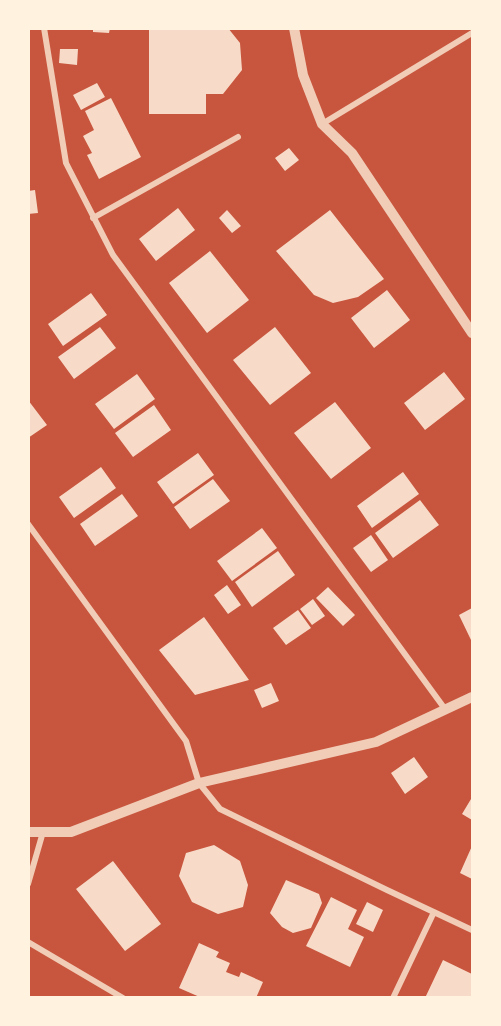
<svg xmlns="http://www.w3.org/2000/svg" width="501" height="1026" font-family="'Golos Text',sans-serif">
<style>
.building{fill:#f7dbc8}
.lines{fill:none;stroke-linecap:round;stroke-linejoin:round}
.minor{stroke:#f1ccb7;stroke-width:6}
.tertiary{stroke:#f1ccb7;stroke-width:10}
</style>
<rect width="100%" height="100%" fill="#c8553d"/>
<path class="building" d="M 93,28 L 110,28 L 109,33 L 93,32 Z
M 149,28 L 228,28 L 240,43 L 242,70 L 223,94 L 206,94 L 206,114 L 149,114 Z
M 60,49 L 78,49 L 77,65 L 59,63 Z
M 97,83 L 105,97 L 81,110 L 73,95 Z
M 111,98 L 141,157 L 99,179 L 87,155 L 92,153 L 83,136 L 94,130 L 85,111 Z
M 289,148 L 299,160 L 285,171 L 275,158 Z
M 35,190 L 38,213 L 28,214 L 28,191 Z
M 178,208 L 195,230 L 156,261 L 139,239 Z
M 227,210 L 241,226 L 232,233 L 219,218 Z
M 330,210 L 384,279 L 358,297 L 333,303 L 314,295 L 276,251 Z
M 210,251 L 249,300 L 207,333 L 169,283 Z
M 387,290 L 410,320 L 374,348 L 351,318 Z
M 91,293 L 107,315 L 63,346 L 48,324 Z
M 100,327 L 116,348 L 74,379 L 58,357 Z
M 275,327 L 311,373 L 270,405 L 233,360 Z
M 444,372 L 465,399 L 425,430 L 404,403 Z
M 137,374 L 155,399 L 114,429 L 95,404 Z
M 28,400 L 47,425 L 28,438 Z
M 335,402 L 371,448 L 331,479 L 294,433 Z
M 154,405 L 171,430 L 133,457 L 115,433 Z
M 198,453 L 214,475 L 173,504 L 157,482 Z
M 101,467 L 116,488 L 74,518 L 59,497 Z
M 403,472 L 419,494 L 372,528 L 357,506 Z
M 213,479 L 230,501 L 190,529 L 174,507 Z
M 122,494 L 138,516 L 95,546 L 80,524 Z
M 420,500 L 439,525 L 393,558 L 375,533 Z
M 262,528 L 277,548 L 232,581 L 217,561 Z
M 371,535 L 388,560 L 371,572 L 353,548 Z
M 278,551 L 295,575 L 252,607 L 235,582 Z
M 227,585 L 241,605 L 228,614 L 214,595 Z
M 328,587 L 355,615 L 343,626 L 316,598 Z
M 313,599 L 325,616 L 312,625 L 300,609 Z
M 472,608 L 472,639 L 471,640 L 459,615 Z
M 298,610 L 311,628 L 286,645 L 273,628 Z
M 204,617 L 249,680 L 195,695 L 159,650 Z
M 271,683 L 279,701 L 262,708 L 254,690 Z
M 414,757 L 428,777 L 405,794 L 391,773 Z
M 471,799 L 472,800 L 472,820 L 462,814 Z
M 214,845 L 240,861 L 248,885 L 243,907 L 218,914 L 192,902 L 179,876 L 186,853 Z
M 472,846 L 472,879 L 460,873 Z
M 113,861 L 161,924 L 125,951 L 76,889 Z
M 286,880 L 319,894 L 322,903 L 311,928 L 293,933 L 282,927 L 270,913 Z
M 331,897 L 357,910 L 348,929 L 364,937 L 350,967 L 306,946 Z
M 367,902 L 383,910 L 373,932 L 356,924 Z
M 199,943 L 219,952 L 216,957 L 230,963 L 226,972 L 239,977 L 241,972 L 263,982 L 256,998 L 202,998 L 179,988 Z
M 443,960 L 472,974 L 472,998 L 425,998 Z"/>
<g class="lines">
<path class="minor" d="M 44,28 L 66,163 L 113,255 L 445,709
M 322,124 L 472,33
M 93,218 L 238,137
M 28,524 L 186,741 L 199,783 L 220,809 L 387,890 L 472,930
M 28,884 L 43,832
M 28,942 L 123,998
M 393,998 L 434,912"/>
<path class="tertiary" d="M 294,28 L 303,75 L 322,124 L 352,153 L 472,333
M 28,832 L 71,832 L 199,783 L 376,742 L 472,697"/>
</g>
<rect width="501" height="1026" fill="none" stroke="#fff3e0" stroke-width="60"/>
</svg>
